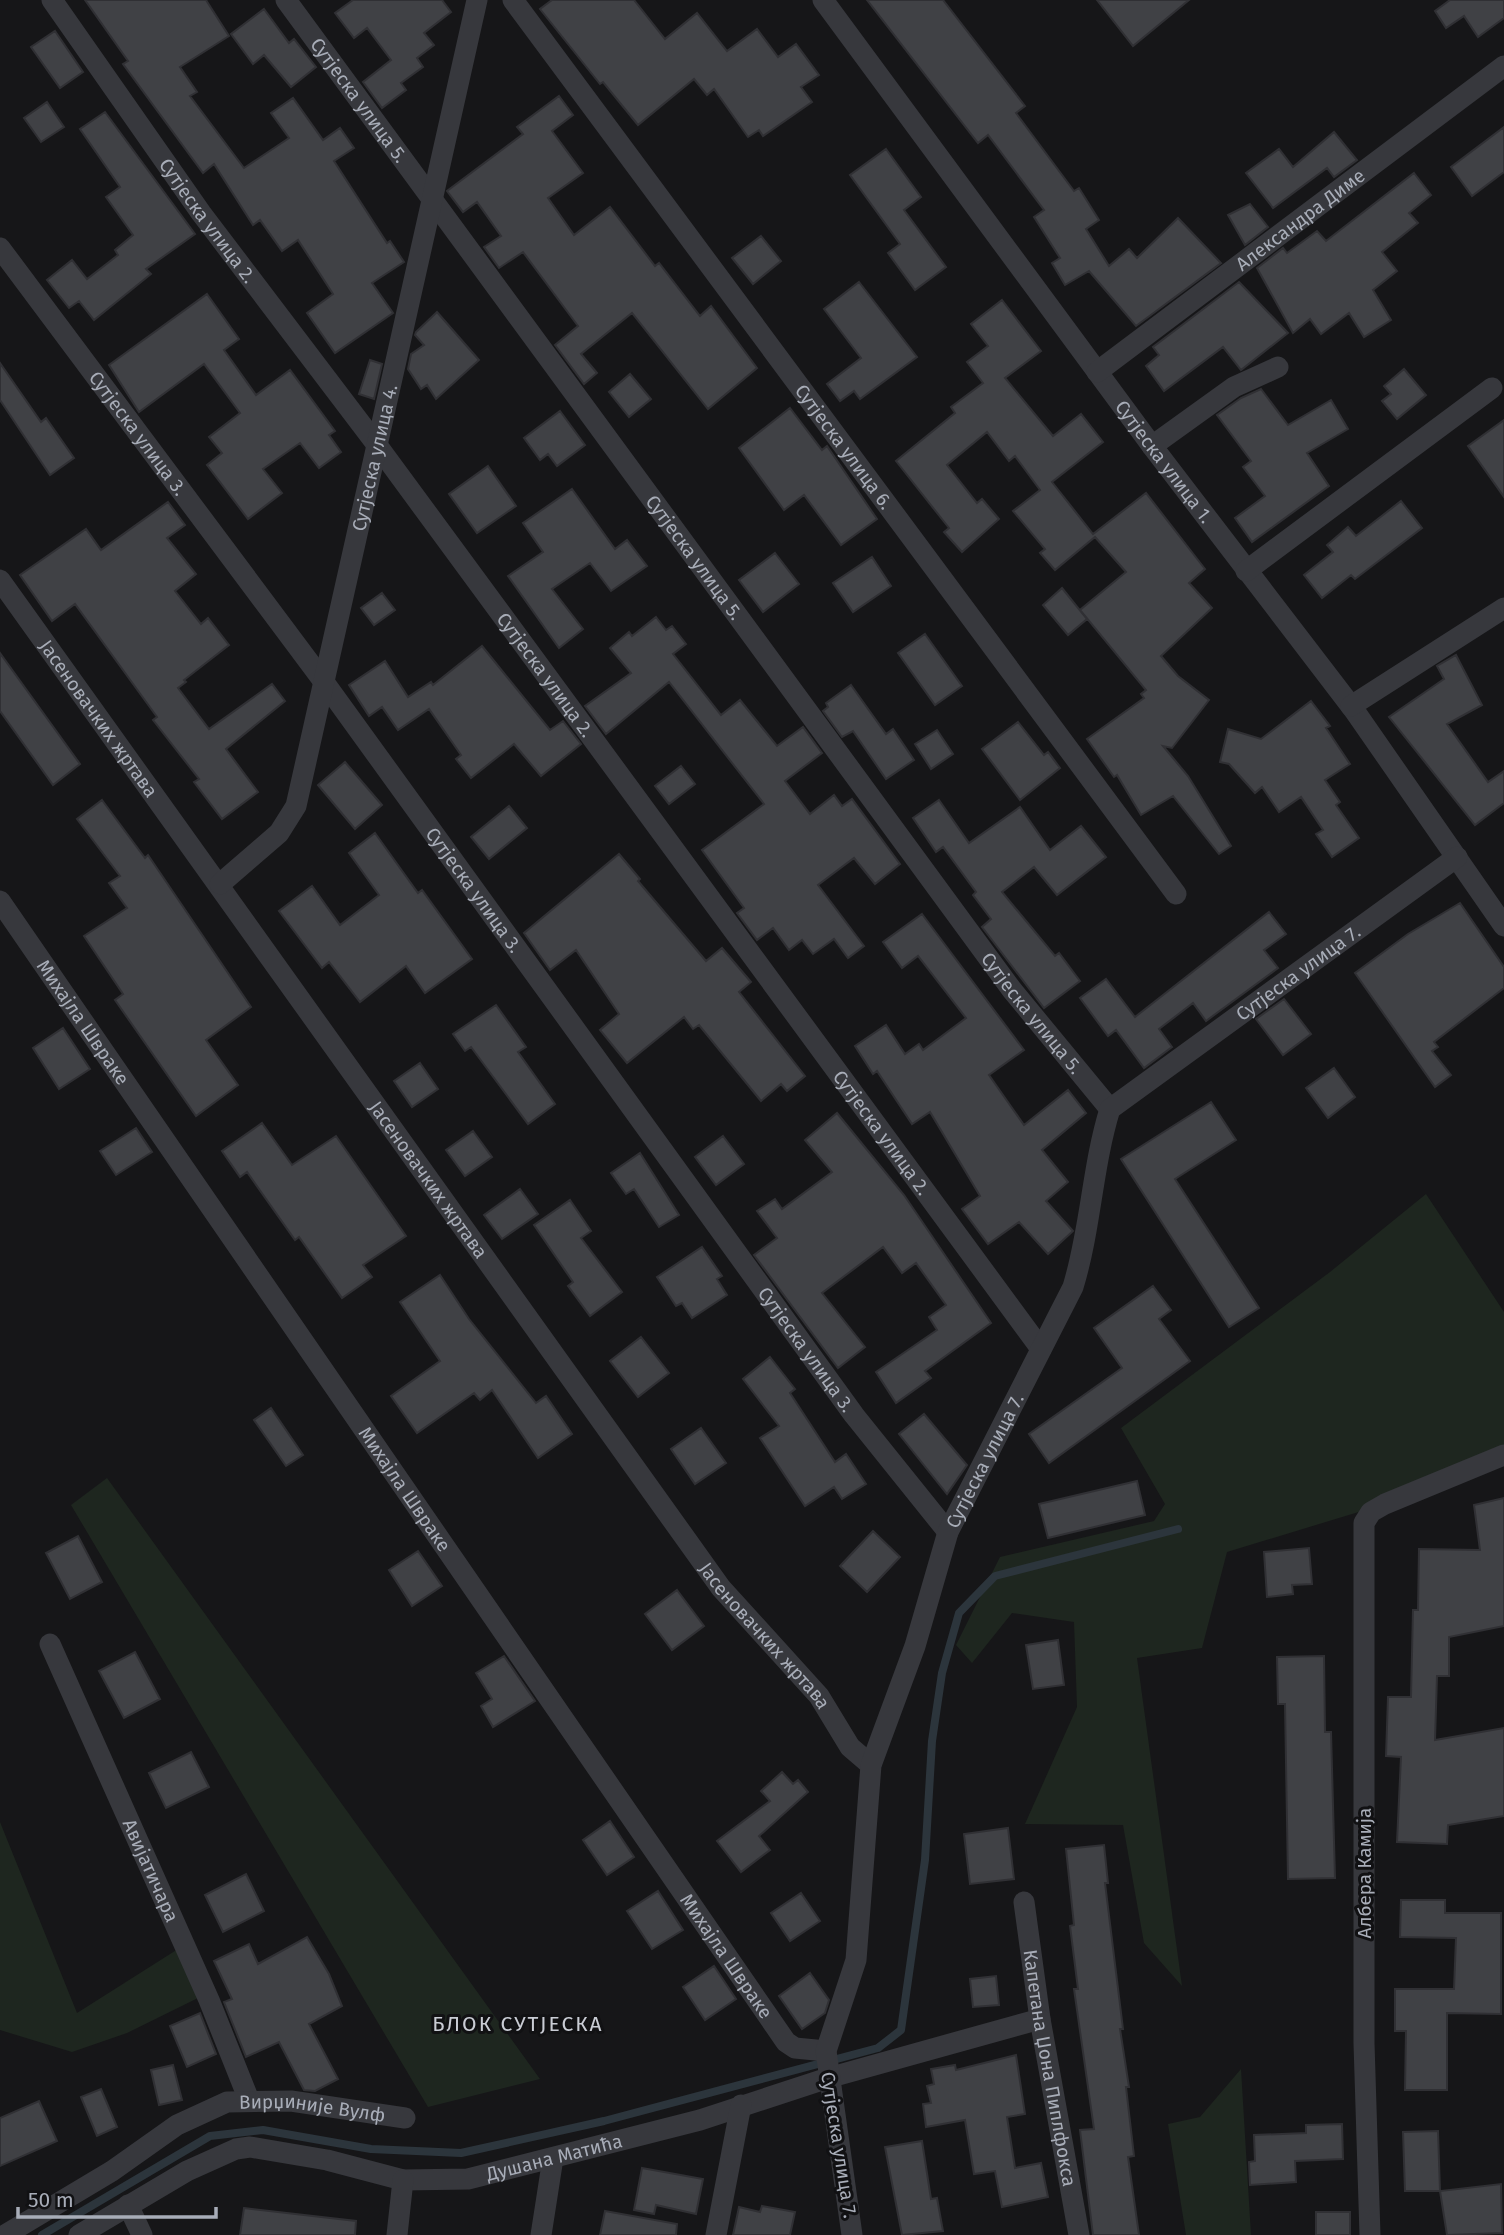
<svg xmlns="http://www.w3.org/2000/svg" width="1504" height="2235" font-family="'Fira Sans',sans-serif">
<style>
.green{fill:#1e261f}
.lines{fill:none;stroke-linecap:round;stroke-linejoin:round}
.stream{stroke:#2c353c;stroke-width:8}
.building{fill:#404145;stroke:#303034;stroke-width:2}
.street{stroke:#37383d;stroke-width:21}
.labels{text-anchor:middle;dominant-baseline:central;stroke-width:6;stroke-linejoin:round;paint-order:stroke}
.street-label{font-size:19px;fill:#a8adb8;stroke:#111113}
.neighbourhood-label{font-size:21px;letter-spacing:2px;fill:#c9ccd4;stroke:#111113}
</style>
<rect width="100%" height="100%" fill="#161618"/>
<path class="green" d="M 1426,1194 L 1504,1312 L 1504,1445 L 1385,1504 L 1227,1552 L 1202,1648 L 1137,1658 L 1182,1986 L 1144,1943 L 1123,1825 L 1025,1824 L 1077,1707 L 1074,1622 L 1012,1613 L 972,1663 L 956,1645 L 1000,1557 L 1154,1521 L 1165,1504 L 1121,1428 L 1330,1272 Z
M 107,1478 L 540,2079 L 428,2107 L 71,1505 Z
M 0,1822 L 77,2013 L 178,1949 L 200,1997 L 127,2033 L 72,2052 L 0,2030 Z
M 1241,2069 L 1251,2235 L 1186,2235 L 1168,2124 L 1200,2117 Z"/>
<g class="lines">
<path class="stream" d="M 42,2235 L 210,2136 L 263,2130 L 371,2149 L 461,2153 L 604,2121 L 878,2048 L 901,2030 L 925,1860 L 932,1741 L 942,1673 L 959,1613 L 995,1576 L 1178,1529"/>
</g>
<path class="building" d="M 85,0 L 206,0 L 229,36 L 180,67 L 197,92 L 190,96 L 244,168 L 289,138 L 271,113 L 293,98 L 323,140 L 340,128 L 354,148 L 334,161 L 387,243 L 390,241 L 404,262 L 372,283 L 393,313 L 335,353 L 307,313 L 333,294 L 298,240 L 282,251 L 260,220 L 253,225 L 214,164 L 203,173 L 123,64 L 128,61 Z
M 353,0 L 442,0 L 451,12 L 424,33 L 434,45 L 417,58 L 423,67 L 401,83 L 406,90 L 382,108 L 363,82 L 391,60 L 367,28 L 354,38 L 335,13 Z
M 552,0 L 634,0 L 665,39 L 697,13 L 727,51 L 757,29 L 778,57 L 796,44 L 819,75 L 801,87 L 812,102 L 763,136 L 759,130 L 748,137 L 714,89 L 707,95 L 694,79 L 638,125 L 603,82 L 600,84 L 540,9 Z
M 867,0 L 943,0 L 1025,106 L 1016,113 L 1074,191 L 1079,188 L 1099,220 L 1086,229 L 1109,266 L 1129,249 L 1137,258 L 1178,218 L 1221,263 L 1136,326 L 1089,271 L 1065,285 L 1052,263 L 1060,258 L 1034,217 L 1044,210 L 988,135 L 978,143 Z
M 1097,0 L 1189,0 L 1133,46 Z
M 1450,0 L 1504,0 L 1504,18 L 1478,37 L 1464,16 L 1446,28 L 1435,11 Z
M 264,9 L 289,43 L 294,39 L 316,67 L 291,87 L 264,55 L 253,64 L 231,34 Z
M 55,31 L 83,72 L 60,88 L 31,47 Z
M 559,96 L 573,115 L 552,131 L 583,173 L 548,198 L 574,235 L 610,207 L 655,266 L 659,263 L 700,316 L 711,306 L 757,368 L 708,409 L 632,313 L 581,354 L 597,373 L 584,384 L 555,345 L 578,326 L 523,252 L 499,268 L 484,247 L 501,236 L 477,202 L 463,212 L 447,191 L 523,134 L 517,127 Z
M 47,102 L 64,127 L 41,142 L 24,118 Z
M 105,112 L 195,234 L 146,269 L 151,274 L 94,320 L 79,301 L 69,308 L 47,280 L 72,260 L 87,279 L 118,255 L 115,250 L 133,235 L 106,197 L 120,187 L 80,129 Z
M 1504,127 L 1504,172 L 1472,196 L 1451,167 Z
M 1334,132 L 1357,160 L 1334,177 L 1327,168 L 1273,208 L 1246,173 L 1279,149 L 1293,167 Z
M 886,149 L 921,197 L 904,210 L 946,267 L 915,290 L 888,253 L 900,244 L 850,175 Z
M 1414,173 L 1431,195 L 1409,213 L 1418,223 L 1382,252 L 1397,271 L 1373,290 L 1391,320 L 1364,337 L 1349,313 L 1321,334 L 1310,319 L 1293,333 L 1257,268 L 1283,248 L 1287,253 L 1317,231 L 1326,241 Z
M 1250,204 L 1268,227 L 1245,245 L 1228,215 Z
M 761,236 L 781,261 L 753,284 L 732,258 Z
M 859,282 L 917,357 L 860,399 L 854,391 L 840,401 L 827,384 L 861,358 L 824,309 Z
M 1239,282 L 1288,333 L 1241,370 L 1223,347 L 1164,391 L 1146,366 L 1159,355 L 1153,347 Z
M 207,294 L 239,339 L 224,350 L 256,395 L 290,370 L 335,431 L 329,435 L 341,452 L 319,468 L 300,443 L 263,469 L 282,493 L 248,519 L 207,465 L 222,453 L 209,437 L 240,413 L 204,364 L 139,412 L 109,365 Z
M 1002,300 L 1041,351 L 1005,378 L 1053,436 L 1081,414 L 1103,442 L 1052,482 L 1093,534 L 1146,493 L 1205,569 L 1189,583 L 1212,608 L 1161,656 L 1178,676 L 1209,700 L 1172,748 L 1163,746 L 1188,776 L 1231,846 L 1219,854 L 1173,796 L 1141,815 L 1117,775 L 1114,777 L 1087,739 L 1144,698 L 1141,694 L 1146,690 L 1080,610 L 1126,572 L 1095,537 L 1055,570 L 1040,553 L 1045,549 L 1013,511 L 1040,490 L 1015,456 L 1009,461 L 987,432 L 947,465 L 977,503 L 982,499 L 999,519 L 962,552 L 944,532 L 949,528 L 896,461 L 955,413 L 951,407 L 983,383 L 967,362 L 988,346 L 971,324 Z
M 437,312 L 479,360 L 436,399 L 427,385 L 421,389 L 408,369 L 411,354 L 424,345 L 415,335 L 416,332 Z
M 370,360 L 382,364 L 374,399 L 359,394 Z
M 0,363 L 41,422 L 46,418 L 74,458 L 50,475 L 0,400 Z
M 1404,369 L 1426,395 L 1397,419 L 1382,401 L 1391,394 L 1384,386 Z
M 630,374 L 651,399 L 629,417 L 609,392 Z
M 1261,389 L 1288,425 L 1331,400 L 1348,429 L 1307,453 L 1329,486 L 1252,542 L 1235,518 L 1265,496 L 1243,467 L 1251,461 L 1217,415 L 1241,398 Z
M 790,408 L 822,450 L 827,446 L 877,519 L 841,545 L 804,495 L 784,510 L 739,448 Z
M 560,411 L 585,445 L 557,466 L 548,454 L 540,460 L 524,438 Z
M 1504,420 L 1504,497 L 1468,446 Z
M 488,466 L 516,506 L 477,533 L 449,494 Z
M 572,489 L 615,549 L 627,540 L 647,566 L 611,591 L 590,563 L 552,589 L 583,629 L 559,648 L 508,576 L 543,552 L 523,523 Z
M 1401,501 L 1422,528 L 1355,579 L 1351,575 L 1322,598 L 1304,575 L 1333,552 L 1327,545 L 1348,527 L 1356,536 Z
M 168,502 L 185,525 L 167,538 L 196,574 L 175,591 L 201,624 L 208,618 L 229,645 L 184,680 L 186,682 L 178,688 L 209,729 L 272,684 L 285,701 L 226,749 L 258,792 L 222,819 L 194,782 L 199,779 L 153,720 L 157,717 L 75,604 L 52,621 L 20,575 L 86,529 L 101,550 Z
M 775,553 L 799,584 L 763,612 L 739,580 Z
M 872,557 L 891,586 L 853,612 L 833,583 Z
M 1062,588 L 1087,619 L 1068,635 L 1043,605 Z
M 382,593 L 395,610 L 374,625 L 361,608 Z
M 656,617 L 666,630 L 672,626 L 686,644 L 673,654 L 721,715 L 740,700 L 777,746 L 803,727 L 822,753 L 785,781 L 810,814 L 834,795 L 842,806 L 852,799 L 900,864 L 875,884 L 854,858 L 818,885 L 864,946 L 848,958 L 834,939 L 813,954 L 802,940 L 789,950 L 773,928 L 757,940 L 737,913 L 744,908 L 702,850 L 764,804 L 669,682 L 606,734 L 585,706 L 631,673 L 610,648 L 629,632 L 632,636 Z
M 925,634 L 962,686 L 935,705 L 898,653 Z
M 482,646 L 550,730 L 563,721 L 581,744 L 541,776 L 514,744 L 471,778 L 456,759 L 461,755 L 429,709 L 398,730 L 382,707 L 369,716 L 349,685 L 385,661 L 408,697 L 431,682 L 433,685 Z
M 0,653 L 80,764 L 53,785 L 0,711 Z
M 1456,655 L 1482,705 L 1447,724 L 1488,782 L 1504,771 L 1504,803 L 1475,825 L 1389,717 L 1444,679 L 1437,666 Z
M 851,685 L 886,734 L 893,729 L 914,760 L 886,779 L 853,731 L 842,737 L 823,711 L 828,707 L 826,703 Z
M 1311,701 L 1330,726 L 1326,728 L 1350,764 L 1325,780 L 1340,802 L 1336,805 L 1359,838 L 1332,857 L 1316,834 L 1323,830 L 1301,797 L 1279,812 L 1262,787 L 1255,793 L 1229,764 L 1220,762 L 1228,729 L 1261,739 Z
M 1018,722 L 1044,755 L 1048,752 L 1060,768 L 1020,800 L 982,749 Z
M 937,730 L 953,754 L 931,769 L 915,744 Z
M 345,762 L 382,805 L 355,829 L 318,785 Z
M 681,766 L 695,784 L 669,804 L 655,786 Z
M 102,800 L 145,858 L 148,855 L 251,1007 L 206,1040 L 238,1085 L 196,1116 L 115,1000 L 123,994 L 84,936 L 127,908 L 109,883 L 120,876 L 77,819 Z
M 939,800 L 969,843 L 1020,807 L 1050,850 L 1081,826 L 1106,857 L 1057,895 L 1034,867 L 1002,892 L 1055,956 L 1059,953 L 1080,981 L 1044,1008 L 982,927 L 991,919 L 973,895 L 976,892 L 943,847 L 936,852 L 913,818 Z
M 509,806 L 527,828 L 489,859 L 471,837 Z
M 375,833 L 418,893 L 422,890 L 472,959 L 425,993 L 406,966 L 360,1002 L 329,962 L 322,968 L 279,911 L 312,886 L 340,925 L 379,895 L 349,853 Z
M 619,854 L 640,879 L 638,881 L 706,961 L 722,948 L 751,982 L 739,992 L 805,1076 L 787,1091 L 781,1084 L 761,1101 L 699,1025 L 693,1029 L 684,1017 L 627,1063 L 600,1030 L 619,1014 L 576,950 L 550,970 L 524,933 Z
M 1460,903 L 1504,967 L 1504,988 L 1434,1042 L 1438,1047 L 1432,1051 L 1451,1075 L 1435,1087 L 1355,973 L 1408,934 Z
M 1269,912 L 1286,934 L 1264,950 L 1278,968 L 1206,1021 L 1193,1003 L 1159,1029 L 1172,1047 L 1144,1068 L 1116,1030 L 1108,1036 L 1080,998 L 1106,979 L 1135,1017 Z
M 922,914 L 1024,1050 L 989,1075 L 1024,1125 L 1068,1090 L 1086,1113 L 1042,1150 L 1068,1182 L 1046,1201 L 1073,1231 L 1048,1254 L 1019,1222 L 988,1244 L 962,1209 L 980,1196 L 930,1112 L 912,1124 L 877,1071 L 873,1074 L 855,1046 L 886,1025 L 905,1054 L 919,1044 L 923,1050 L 966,1018 L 918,956 L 902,968 L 883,942 Z
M 1284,999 L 1311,1034 L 1283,1055 L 1256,1019 Z
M 496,1005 L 526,1047 L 518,1052 L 555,1104 L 528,1124 L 471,1047 L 465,1051 L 453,1034 Z
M 63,1028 L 90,1069 L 59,1089 L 33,1048 Z
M 420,1063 L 438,1089 L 412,1107 L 394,1081 Z
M 1334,1068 L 1355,1097 L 1328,1118 L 1306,1088 Z
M 1211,1102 L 1236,1140 L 1175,1179 L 1259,1308 L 1229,1327 L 1121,1159 Z
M 837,1113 L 904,1195 L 991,1323 L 925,1371 L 931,1378 L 896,1403 L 876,1372 L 937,1330 L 929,1317 L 946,1305 L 916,1263 L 902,1273 L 883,1247 L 822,1293 L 865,1347 L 838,1368 L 754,1255 L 777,1238 L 757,1211 L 775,1199 L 782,1209 L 832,1172 L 805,1140 Z
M 262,1123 L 292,1165 L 336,1136 L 406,1236 L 363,1265 L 372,1277 L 342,1298 L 299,1237 L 295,1240 L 247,1172 L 240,1177 L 222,1151 Z
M 136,1128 L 152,1152 L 116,1175 L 100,1151 Z
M 473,1131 L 492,1157 L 465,1176 L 446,1150 Z
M 723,1136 L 744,1164 L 716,1185 L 695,1157 Z
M 640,1153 L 679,1215 L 659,1227 L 634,1189 L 626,1194 L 611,1173 Z
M 520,1189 L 538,1214 L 502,1239 L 484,1215 Z
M 570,1200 L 591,1231 L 581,1238 L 622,1292 L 590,1316 L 568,1286 L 573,1282 L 534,1225 Z
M 702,1247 L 722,1276 L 717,1279 L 727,1295 L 692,1318 L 682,1303 L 676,1306 L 657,1277 Z
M 440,1275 L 469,1319 L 536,1403 L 546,1396 L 572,1434 L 538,1458 L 492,1390 L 480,1400 L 474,1393 L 417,1433 L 391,1396 L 440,1361 L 400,1302 Z
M 1153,1286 L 1171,1310 L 1159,1319 L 1190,1361 L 1049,1463 L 1029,1434 L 1122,1368 L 1094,1328 Z
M 641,1337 L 669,1373 L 638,1397 L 610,1361 Z
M 770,1357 L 795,1389 L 790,1393 L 835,1462 L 846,1454 L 866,1484 L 842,1499 L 834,1487 L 805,1506 L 760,1438 L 779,1426 L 743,1379 Z
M 271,1408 L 303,1455 L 286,1466 L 254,1420 Z
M 924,1414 L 967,1465 L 947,1494 L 899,1434 Z
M 701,1428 L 726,1463 L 695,1484 L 671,1449 Z
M 1137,1481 L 1145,1515 L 1048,1538 L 1039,1504 Z
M 1504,1498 L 1504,1626 L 1449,1637 L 1449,1676 L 1437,1676 L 1435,1740 L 1504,1728 L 1504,1816 L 1448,1825 L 1447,1844 L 1397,1842 L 1401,1757 L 1386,1756 L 1388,1697 L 1411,1697 L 1413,1610 L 1418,1610 L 1419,1549 L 1480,1550 L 1474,1505 Z
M 873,1531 L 900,1557 L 867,1592 L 840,1566 Z
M 78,1536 L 102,1582 L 70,1599 L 46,1553 Z
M 1309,1548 L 1312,1584 L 1292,1585 L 1293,1594 L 1267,1597 L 1264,1552 Z
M 418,1551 L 442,1586 L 412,1606 L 389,1570 Z
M 677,1590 L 704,1626 L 672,1650 L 645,1614 Z
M 1058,1640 L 1064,1685 L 1033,1689 L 1026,1645 Z
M 135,1652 L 160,1699 L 124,1718 L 99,1671 Z
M 504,1656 L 535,1701 L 493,1727 L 481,1706 L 492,1699 L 476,1673 Z
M 1324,1656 L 1325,1732 L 1331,1732 L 1335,1878 L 1288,1879 L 1285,1704 L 1278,1704 L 1277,1657 Z
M 191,1752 L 209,1787 L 166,1808 L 149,1773 Z
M 782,1772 L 793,1784 L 798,1780 L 808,1792 L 759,1836 L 770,1850 L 741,1872 L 717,1841 L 770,1801 L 761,1791 Z
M 610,1821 L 634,1857 L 607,1875 L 583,1840 Z
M 1008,1828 L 1014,1879 L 970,1884 L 964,1834 Z
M 1104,1845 L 1108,1883 L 1105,1883 L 1123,2029 L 1120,2029 L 1129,2087 L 1126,2087 L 1134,2156 L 1128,2157 L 1139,2235 L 1093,2235 L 1080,2130 L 1094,2129 L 1074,1989 L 1078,1989 L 1070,1926 L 1074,1925 L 1066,1849 Z
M 246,1874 L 264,1911 L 223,1932 L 205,1895 Z
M 658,1891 L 683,1930 L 652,1949 L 627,1911 Z
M 801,1893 L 820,1921 L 790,1941 L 771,1913 Z
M 1401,1900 L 1445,1900 L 1445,1913 L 1501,1913 L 1501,2014 L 1447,2013 L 1447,2090 L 1405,2090 L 1406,2031 L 1395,2031 L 1395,1989 L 1454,1989 L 1456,1938 L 1400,1937 Z
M 307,1937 L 329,1974 L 342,2006 L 309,2024 L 338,2079 L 315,2091 L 304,2090 L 279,2042 L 246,2057 L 224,2002 L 232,1999 L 214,1961 L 249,1944 L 258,1964 Z
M 714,1966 L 736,1999 L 705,2020 L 683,1987 Z
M 810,1973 L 829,2000 L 825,2013 L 802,2029 L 779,1996 Z
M 996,1976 L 999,2005 L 973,2007 L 970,1979 Z
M 200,2013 L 216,2054 L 187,2067 L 170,2026 Z
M 1016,2055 L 1025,2114 L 1007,2117 L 1015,2168 L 1041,2163 L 1048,2197 L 1002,2207 L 995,2171 L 974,2174 L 965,2120 L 926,2127 L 923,2104 L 931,2103 L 927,2086 L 934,2084 L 931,2069 L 955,2065 L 956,2070 Z
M 173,2065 L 182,2100 L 159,2105 L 151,2070 Z
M 101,2089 L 117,2127 L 97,2136 L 81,2097 Z
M 39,2101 L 57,2141 L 0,2166 L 0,2118 Z
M 1342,2124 L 1343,2159 L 1295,2161 L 1296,2182 L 1250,2185 L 1249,2162 L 1255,2161 L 1254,2135 L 1306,2133 L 1306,2125 Z
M 1438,2131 L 1440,2191 L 1405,2191 L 1403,2132 Z
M 922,2141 L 931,2199 L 937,2198 L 943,2231 L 902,2235 L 885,2147 Z
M 642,2168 L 703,2179 L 696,2214 L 656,2205 L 654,2214 L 634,2210 Z
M 1501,2184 L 1502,2233 L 1447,2235 L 1440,2191 Z
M 762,2206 L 795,2212 L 790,2235 L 733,2235 L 739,2207 L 760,2212 Z
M 244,2208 L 356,2221 L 355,2235 L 240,2235 Z
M 605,2211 L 677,2224 L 676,2235 L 600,2235 Z
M 1316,2212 L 1350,2212 L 1350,2235 L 1316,2235 Z"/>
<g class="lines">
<g class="street">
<path id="s1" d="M 52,0 L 201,213 L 377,445 L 1041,1349"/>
<path id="s2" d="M 286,0 L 1012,990 L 1110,1109"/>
<path id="s3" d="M 513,0 L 1176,894"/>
<path id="s4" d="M 823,0 L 1152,446 L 1354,710 L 1504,926"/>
<path id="s5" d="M 0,248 L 324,682 L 854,1415 L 948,1532"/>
<path id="s6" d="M 1097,372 L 1504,66"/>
<path d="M 1152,446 L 1234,387 L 1278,367"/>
<path d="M 1246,571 L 1492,388"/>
<path id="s7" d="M 0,580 L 721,1588 L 819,1696 L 850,1747 L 871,1765"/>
<path d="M 1351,706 L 1504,608"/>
<path id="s8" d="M 220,884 L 279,833 L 296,806 L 477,0"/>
<path id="s9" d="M 0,901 L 786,2042 L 795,2048 L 826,2051"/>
<path id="s10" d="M 50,1644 L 209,2000 L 249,2100"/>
<path id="s11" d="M 1024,1902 L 1040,2019 L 1079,2235"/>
<path d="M 128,2205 L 142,2235"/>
<path id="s12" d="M 5,2235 L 112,2171 L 177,2125 L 227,2102 L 291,2101 L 405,2118"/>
<path id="s13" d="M 79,2235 L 187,2171 L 236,2149 L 250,2147 L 327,2160 L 403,2180 L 468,2179 L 700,2120 L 828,2078 L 1040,2019"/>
<path d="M 397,2235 L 403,2180"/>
<path d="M 541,2235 L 553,2158"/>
<path d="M 716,2235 L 741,2105"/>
<path id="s14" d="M 852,2235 L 826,2051 L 856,1960 L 871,1765 L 915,1646 L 948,1532 L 1073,1287 C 1091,1228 1092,1167 1110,1109 L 1457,857"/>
<path d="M 1370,2235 L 1364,2043 L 1364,1523 L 1371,1512 L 1385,1504 L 1504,1455"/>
</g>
</g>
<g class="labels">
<g class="street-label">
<text stroke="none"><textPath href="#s2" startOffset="124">Сутјеска улица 5.</textPath></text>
<text stroke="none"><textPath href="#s6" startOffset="254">Александра Диме</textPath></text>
<text stroke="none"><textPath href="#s1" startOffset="270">Сутјеска улица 2.</textPath></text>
<text stroke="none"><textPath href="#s5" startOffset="231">Сутјеска улица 3.</textPath></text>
<text stroke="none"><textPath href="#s3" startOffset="556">Сутјеска улица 6.</textPath></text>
<text stroke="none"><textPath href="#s8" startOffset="467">Сутјеска улица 4.</textPath></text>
<text stroke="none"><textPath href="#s4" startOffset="574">Сутјеска улица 1.</textPath></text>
<text stroke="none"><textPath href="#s2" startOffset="691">Сутјеска улица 5.</textPath></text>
<text stroke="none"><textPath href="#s1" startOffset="836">Сутјеска улица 2.</textPath></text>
<text stroke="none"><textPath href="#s7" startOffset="170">Јасеновачких жртава</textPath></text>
<text stroke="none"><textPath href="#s5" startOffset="798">Сутјеска улица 3.</textPath></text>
<text stroke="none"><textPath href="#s14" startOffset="1412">Сутјеска улица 7.</textPath></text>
<text stroke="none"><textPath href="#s2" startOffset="1258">Сутјеска улица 5.</textPath></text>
<text stroke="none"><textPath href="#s9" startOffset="147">Михајла Швраке</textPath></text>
<text stroke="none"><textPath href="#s1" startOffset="1404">Сутјеска улица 2.</textPath></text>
<text stroke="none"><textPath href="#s7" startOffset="737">Јасеновачких жртава</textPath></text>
<text stroke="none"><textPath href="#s5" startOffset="1365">Сутјеска улица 3.</textPath></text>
<text stroke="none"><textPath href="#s14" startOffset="803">Сутјеска улица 7.</textPath></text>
<text stroke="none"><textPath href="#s9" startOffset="714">Михајла Швраке</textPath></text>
<text stroke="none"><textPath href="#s7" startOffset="1304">Јасеновачких жртава</textPath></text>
<text stroke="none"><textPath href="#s10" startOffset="248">Авијатичара</textPath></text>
<text transform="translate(1364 1873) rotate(-90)">Албера Камија</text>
<text stroke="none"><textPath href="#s9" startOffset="1281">Михајла Швраке</textPath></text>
<text stroke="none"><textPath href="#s11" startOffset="168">Капетана Џона Пиплфокса</textPath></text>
<text stroke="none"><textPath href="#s12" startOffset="345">Вирџиније Вулф</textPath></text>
<text transform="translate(839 2145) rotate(81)">Сутјеска улица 7.</text>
<text stroke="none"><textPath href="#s13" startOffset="504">Душана Матића</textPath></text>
</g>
<g class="neighbourhood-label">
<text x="518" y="2024">БЛОК СУТЈЕСКА</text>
</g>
</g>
<path d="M18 2207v10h198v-10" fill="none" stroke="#a8adb8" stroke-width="3.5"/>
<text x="28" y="2207" font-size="21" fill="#a8adb8" stroke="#111113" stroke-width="5" paint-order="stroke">50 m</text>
</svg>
